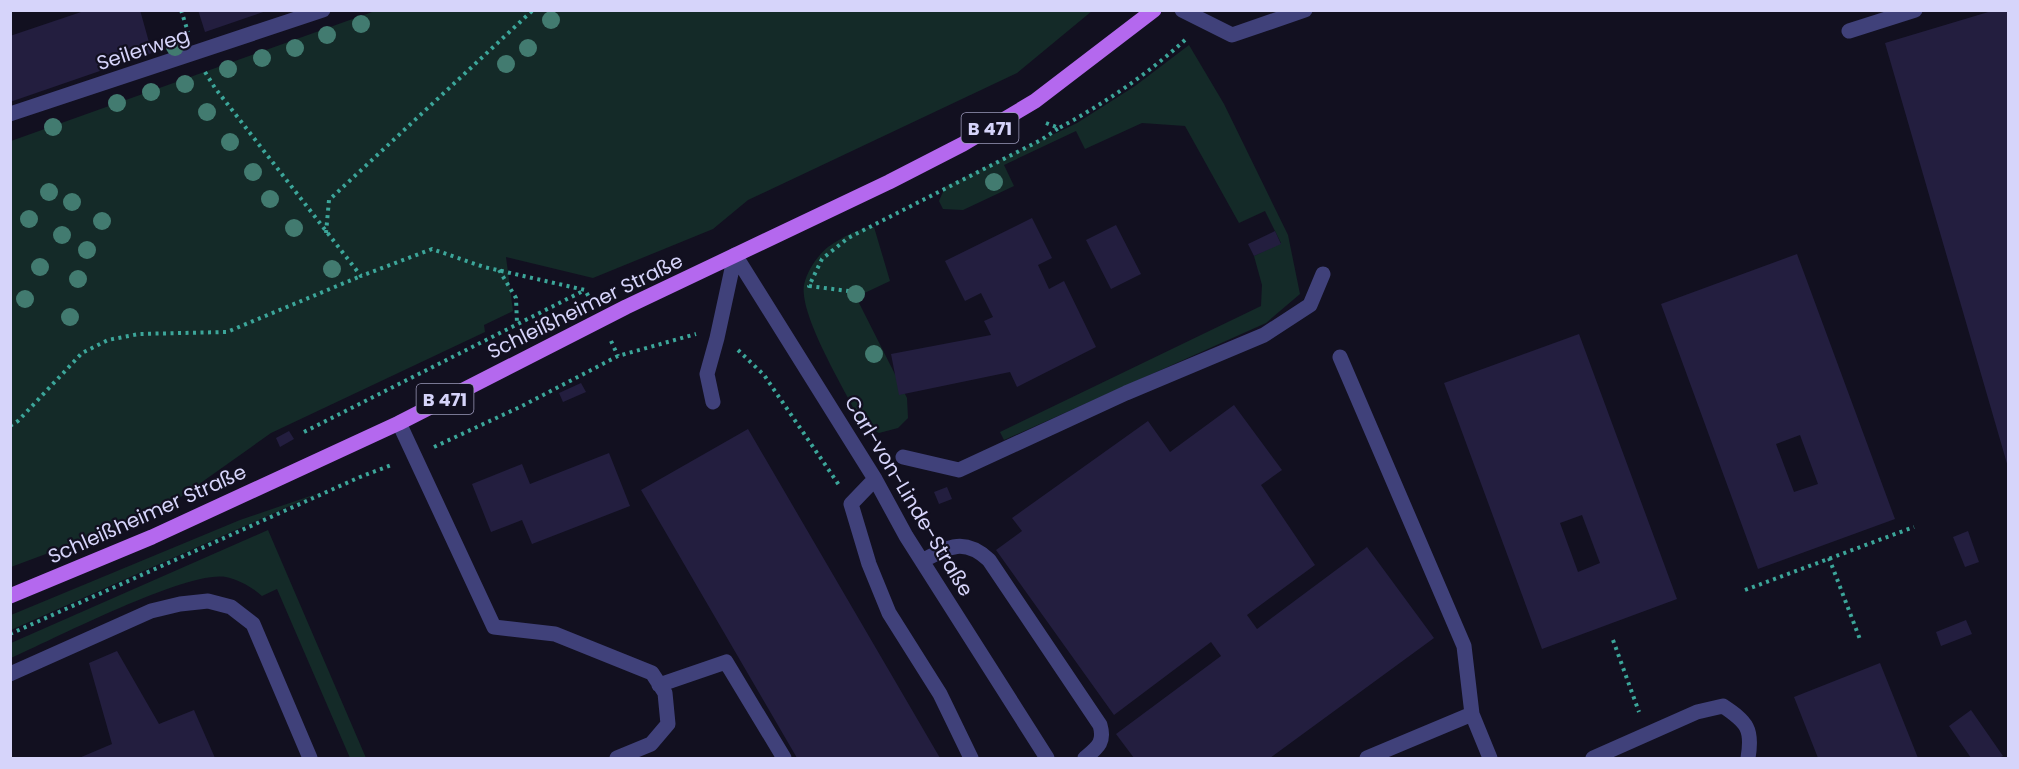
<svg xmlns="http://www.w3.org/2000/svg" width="2019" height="769" font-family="Poppins,sans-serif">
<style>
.green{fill:#142a28}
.building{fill:#231e3f;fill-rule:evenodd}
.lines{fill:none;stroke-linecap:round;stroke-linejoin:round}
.path{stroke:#3ca69a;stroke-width:4;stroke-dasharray:3 4.5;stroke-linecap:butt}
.minor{stroke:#40417a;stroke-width:15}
.major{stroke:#b468ee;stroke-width:15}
.tree{fill:#427b70}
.labels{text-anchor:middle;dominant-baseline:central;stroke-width:4.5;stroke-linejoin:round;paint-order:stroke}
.shield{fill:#121020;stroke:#9b99b9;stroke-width:1.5}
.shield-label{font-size:18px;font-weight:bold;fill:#d6d4fa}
.street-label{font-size:20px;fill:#d6d4fa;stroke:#121020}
</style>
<rect width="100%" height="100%" fill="#121020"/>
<path class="green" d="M 375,11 L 375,10 L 1092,11 L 1017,73 L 748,200 L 713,229 L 593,278 L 506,257 L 513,311 L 484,325 L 485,332 L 271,433 L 178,499 L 94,536 L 11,567 L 11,141 Z
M 1189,45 L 1224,104 L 1288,235 L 1300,294 L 1266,323 L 1004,440 L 1000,432 L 1261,306 L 1262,285 L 1254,256 L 1281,243 L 1265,211 L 1239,223 L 1185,126 L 1142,123 L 1085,149 L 1076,131 L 1004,165 L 1014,186 L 963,210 L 943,209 L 939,201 L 945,187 L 1077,123 L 1135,86 Z
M 874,227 L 890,281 L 856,297 L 907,398 L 908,418 L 898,428 L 879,433 L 862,424 C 847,393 799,316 804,285 C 807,271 817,256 828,247 C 843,237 856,229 874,227 Z
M 319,493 L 11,630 L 11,615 L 240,520 Z
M 268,530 L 366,758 L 350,758 L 277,589 L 262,596 C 252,587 239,580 226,577 C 187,570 52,640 11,658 L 11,643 Z"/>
<path class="building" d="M 87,10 L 140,10 L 152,53 L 10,102 L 10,36 Z
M 198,10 L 266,10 L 266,11 L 205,32 Z
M 1995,10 L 2008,10 L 2008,467 L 1885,43 Z
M 1032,218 L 1052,258 L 1038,265 L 1049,289 L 1064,281 L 1096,347 L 1017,387 L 1010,372 L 899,395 L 891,354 L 991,335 L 984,321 L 993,317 L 981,293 L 965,301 L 945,261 Z
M 1116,225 L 1141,274 L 1111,289 L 1086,240 Z
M 1275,231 L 1281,244 L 1254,256 L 1248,244 Z
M 1797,254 L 1895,519 L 1758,569 L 1661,304 ZM 1800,435 L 1818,484 L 1794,492 L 1776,444 Z
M 1579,334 L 1677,599 L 1542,649 L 1444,383 ZM 1582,515 L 1600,563 L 1578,572 L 1560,523 Z
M 581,383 L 586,392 L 563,402 L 559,393 Z
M 1234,405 L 1282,470 L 1261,485 L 1315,565 L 1247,615 L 1257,629 L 1367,547 L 1434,638 L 1270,758 L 1134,758 L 1116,734 L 1221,656 L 1211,642 L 1114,715 L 996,550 L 1022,531 L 1012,518 L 1148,421 L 1170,452 Z
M 748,429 L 940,758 L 797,758 L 641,490 Z
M 289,431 L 294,439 L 280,447 L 276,438 Z
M 609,453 L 630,506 L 532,544 L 522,520 L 491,532 L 472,484 L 522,464 L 530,484 Z
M 947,487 L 952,499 L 939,504 L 934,492 Z
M 1968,531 L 1979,562 L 1965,567 L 1953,537 Z
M 1966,620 L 1972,634 L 1941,646 L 1936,632 Z
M 117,651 L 159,724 L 194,710 L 215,758 L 79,758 L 112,744 L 89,663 Z
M 1880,663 L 1918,758 L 1818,758 L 1794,697 Z
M 1971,710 L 2003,756 L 1999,758 L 1971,758 L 1949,726 Z"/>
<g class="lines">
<path class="path" d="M 181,10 L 188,32
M 205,72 L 215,88 L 361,276 L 432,249 L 484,267 L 585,290 L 590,299
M 1046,123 L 1059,128 C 1105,103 1148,74 1186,39
M 326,233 L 329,200 L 533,10
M 499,270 L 516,298 L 517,323
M 864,293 L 809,286 L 822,259 L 848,238 L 1041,140 L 1059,128
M 611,341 L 618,356
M 738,350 L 764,375 L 839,485
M 10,426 L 18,421 L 82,353 L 108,340 L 139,334 L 227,332 L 361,276
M 304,432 L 585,290
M 434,447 L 522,406 L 618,356 L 696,334
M 1829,558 L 1861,642
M 1745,590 L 1914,527
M 10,634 L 360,477 L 394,464
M 1613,640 L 1639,712"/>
<path class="minor" d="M 1182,10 L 1232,35 L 1305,10
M 1849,31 L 1915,10
M 10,114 L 323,10
M 735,255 L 875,479 L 906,536 L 1047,758
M 1340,357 L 1464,646 L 1472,714
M 713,402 L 707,374 L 717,338 L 735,255
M 399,423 L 494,627 L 555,634 L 652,673 L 665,693 L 668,724 L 651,744 L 617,758
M 903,457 L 959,470 L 1126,393 L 1264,335 L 1310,305 L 1323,274
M 875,479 L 851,504 L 869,564 L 889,613 L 940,694 L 971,758
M 922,561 C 948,547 964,537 989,560 L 1100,725 C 1105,742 1098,747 1085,758
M 10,674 L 151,611 L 180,604 L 208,601 L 231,607 L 253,624 L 310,758
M 659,685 L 726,662 L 784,758
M 1367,758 L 1472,714 L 1490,758
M 1593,758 L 1697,712 L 1723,706 C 1747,722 1753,729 1748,758"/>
<path class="major" d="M 10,596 L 152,537 L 399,423 L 626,307 L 889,182 L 963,144 L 1035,101 L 1154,10"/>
</g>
<g class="tree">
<circle cx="551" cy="20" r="9"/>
<circle cx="361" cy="24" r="9"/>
<circle cx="327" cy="35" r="9"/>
<circle cx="175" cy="47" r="9"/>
<circle cx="295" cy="48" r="9"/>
<circle cx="528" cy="48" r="9"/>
<circle cx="262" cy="58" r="9"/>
<circle cx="506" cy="64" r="9"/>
<circle cx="228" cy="69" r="9"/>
<circle cx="185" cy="84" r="9"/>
<circle cx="151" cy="92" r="9"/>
<circle cx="117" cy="103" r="9"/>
<circle cx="207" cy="112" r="9"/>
<circle cx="53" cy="127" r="9"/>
<circle cx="230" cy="142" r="9"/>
<circle cx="253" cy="172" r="9"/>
<circle cx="994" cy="182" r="9"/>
<circle cx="49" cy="192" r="9"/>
<circle cx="270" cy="199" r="9"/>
<circle cx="72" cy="202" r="9"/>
<circle cx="29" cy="219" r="9"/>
<circle cx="102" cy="221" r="9"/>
<circle cx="294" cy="228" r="9"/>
<circle cx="62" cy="235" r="9"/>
<circle cx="87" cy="250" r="9"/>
<circle cx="40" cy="267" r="9"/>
<circle cx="332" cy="269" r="9"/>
<circle cx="78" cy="279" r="9"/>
<circle cx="856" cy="294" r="9"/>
<circle cx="25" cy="299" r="9"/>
<circle cx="70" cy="317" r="9"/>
<circle cx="874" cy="354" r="9"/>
</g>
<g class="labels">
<g class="shield">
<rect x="961.5" y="113" width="57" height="30" rx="4.5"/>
<rect x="416.5" y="384" width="57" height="30" rx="4.5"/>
</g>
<g class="shield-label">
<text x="990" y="128">B 471</text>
<text x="445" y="399">B 471</text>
</g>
<g class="street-label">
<text transform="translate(143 49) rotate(-18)">Seilerweg</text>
<text transform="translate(585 306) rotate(-26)">Schleißheimer Straße</text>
<text transform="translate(909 496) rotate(59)">Carl-von-Linde-Straße</text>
<text transform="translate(147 514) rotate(-24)">Schleißheimer Straße</text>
</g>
</g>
<rect width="2019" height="769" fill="none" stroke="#d6d4fa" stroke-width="24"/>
</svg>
